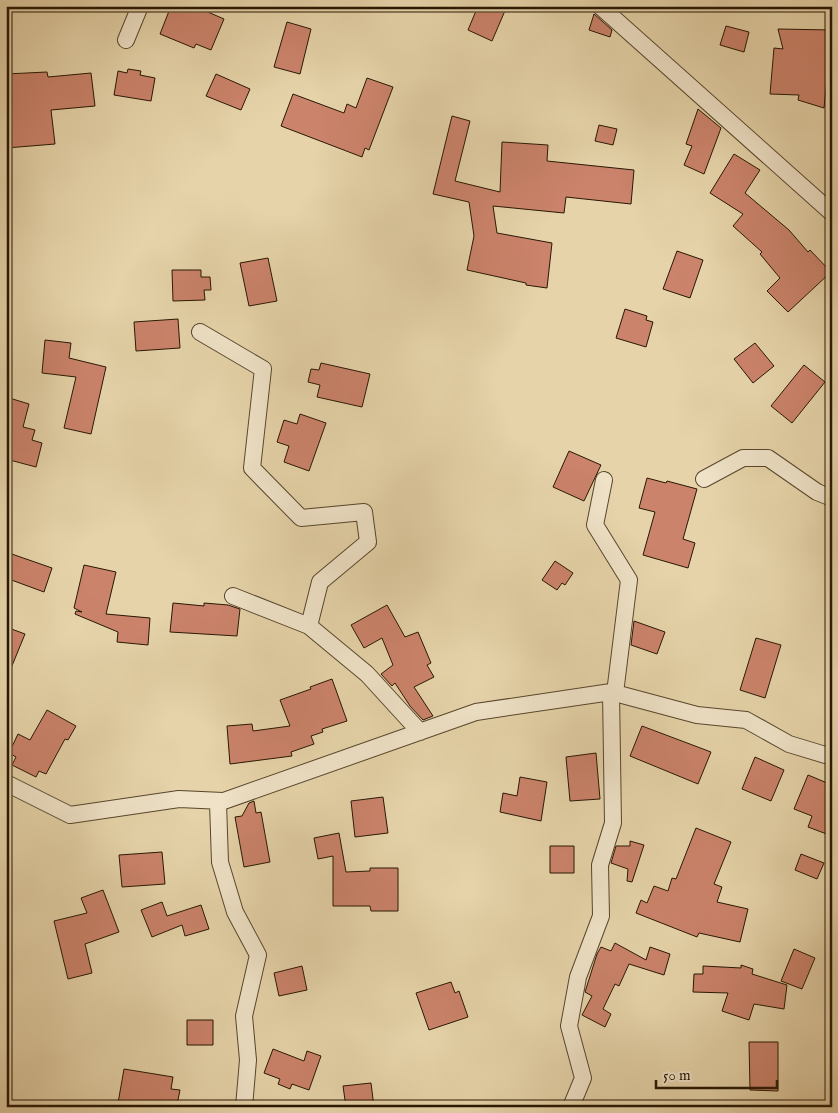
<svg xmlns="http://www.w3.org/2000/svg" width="838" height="1113" font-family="'IM FELL English',serif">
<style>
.building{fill:#cb836b;stroke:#271703}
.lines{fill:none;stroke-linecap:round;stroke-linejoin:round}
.street-casing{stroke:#57462c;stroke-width:18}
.street{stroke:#efe2c7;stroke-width:16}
</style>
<rect width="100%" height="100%" fill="#e6d3a9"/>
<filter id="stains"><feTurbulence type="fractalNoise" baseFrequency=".004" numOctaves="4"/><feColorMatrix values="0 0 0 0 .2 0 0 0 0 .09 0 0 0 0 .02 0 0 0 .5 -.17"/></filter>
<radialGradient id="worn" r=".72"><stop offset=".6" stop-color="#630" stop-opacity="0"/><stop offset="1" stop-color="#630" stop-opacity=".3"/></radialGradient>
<path class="building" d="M 171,6 L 194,6 L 224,19 L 211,50 L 196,44 L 194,48 L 160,34 Z
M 478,6 L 507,6 L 492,41 L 468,30 Z
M 594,14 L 612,30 L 610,37 L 589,30 Z
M 287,22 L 311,29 L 300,74 L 274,67 Z
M 726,26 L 749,32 L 744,52 L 720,45 Z
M 778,29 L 832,30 L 824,108 L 798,100 L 799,95 L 770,94 L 774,48 L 783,49 Z
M 128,69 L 141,71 L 140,75 L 155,78 L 151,101 L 114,95 L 118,71 L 127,73 Z
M 47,72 L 48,77 L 91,73 L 95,106 L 51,110 L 55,144 L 6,148 L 6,74 Z
M 216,74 L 250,89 L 241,110 L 206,96 Z
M 367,78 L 393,87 L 369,150 L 365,148 L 362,157 L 281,126 L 293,94 L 344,113 L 347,104 L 356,108 Z
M 698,109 L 721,128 L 704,174 L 684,165 L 692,146 L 686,144 Z
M 452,116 L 470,121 L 455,181 L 500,192 L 502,142 L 548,145 L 547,161 L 634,170 L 631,204 L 566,197 L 564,213 L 493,206 L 497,233 L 552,243 L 547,288 L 526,285 L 526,283 L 467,270 L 474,236 L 469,202 L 433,194 Z
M 599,125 L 617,129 L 613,145 L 595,141 Z
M 734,154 L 760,170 L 745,193 L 789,230 L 808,252 L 810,250 L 831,272 L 788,312 L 767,291 L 780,278 L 760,254 L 762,252 L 733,226 L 743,214 L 710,193 Z
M 677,251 L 703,260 L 690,298 L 663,289 Z
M 268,258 L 277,301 L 249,306 L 240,263 Z
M 172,270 L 201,270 L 201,277 L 210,277 L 211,290 L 204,290 L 205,300 L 173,301 Z
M 625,309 L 647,316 L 646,320 L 653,322 L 646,347 L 616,338 Z
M 178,319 L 180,348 L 136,351 L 134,322 Z
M 45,340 L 71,343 L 69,358 L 106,367 L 91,434 L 64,428 L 76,377 L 42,373 Z
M 755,343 L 774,366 L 753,383 L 734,359 Z
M 321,363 L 370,374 L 362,407 L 317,397 L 320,385 L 308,382 L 311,369 L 319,370 Z
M 804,365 L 825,382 L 792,423 L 771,406 Z
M 6,397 L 29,404 L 23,427 L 35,430 L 32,440 L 42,443 L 36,467 L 6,459 Z
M 300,414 L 326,423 L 309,471 L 284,462 L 289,446 L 277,442 L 284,420 L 297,424 Z
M 569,451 L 601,465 L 584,501 L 553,487 Z
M 647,478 L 666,483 L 667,481 L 697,489 L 683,539 L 695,543 L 688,568 L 643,555 L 655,512 L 639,508 Z
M 6,552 L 52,568 L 44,592 L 6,578 Z
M 555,561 L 573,573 L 565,585 L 562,583 L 557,590 L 542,580 Z
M 84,565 L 116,572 L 106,614 L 150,618 L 148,645 L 117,642 L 118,632 L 75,614 L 76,611 L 82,612 L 74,608 Z
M 173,603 L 204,606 L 204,603 L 228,605 L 240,609 L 237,636 L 170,632 Z
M 387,605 L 405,637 L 418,632 L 431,663 L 427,665 L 434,677 L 414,687 L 433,716 L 423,720 L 410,706 L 395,683 L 392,686 L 381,674 L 393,665 L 382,638 L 364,648 L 351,625 Z
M 634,621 L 665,632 L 657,654 L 631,645 Z
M 6,627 L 25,634 L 7,678 L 6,678 Z
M 756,638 L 781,645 L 765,698 L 740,690 Z
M 332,679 L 347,721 L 322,729 L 323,732 L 311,736 L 314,744 L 291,752 L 292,756 L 230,764 L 227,726 L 252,724 L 253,731 L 290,726 L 280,700 L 311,689 L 310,687 Z
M 47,710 L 76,726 L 68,740 L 65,739 L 46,774 L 39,771 L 36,777 L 12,765 L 16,757 L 9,753 L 18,734 L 30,740 Z
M 642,726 L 711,752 L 698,784 L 630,756 Z
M 596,753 L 600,799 L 570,801 L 566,757 Z
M 755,757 L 784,770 L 771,801 L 742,789 Z
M 808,775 L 832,785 L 832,836 L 808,827 L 812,816 L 794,809 Z
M 520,777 L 547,782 L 541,821 L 500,812 L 503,793 L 517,796 Z
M 383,797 L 388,833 L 355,837 L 351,801 Z
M 254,801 L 256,813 L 261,812 L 270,862 L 244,867 L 235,817 L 242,816 L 249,803 Z
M 696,828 L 731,842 L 714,884 L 722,887 L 717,902 L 748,909 L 740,942 L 699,933 L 697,937 L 636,913 L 641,900 L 647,903 L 654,886 L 668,891 L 672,878 L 676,879 Z
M 339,833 L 346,872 L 370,871 L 370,868 L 398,868 L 398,911 L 371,911 L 370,906 L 333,906 L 333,856 L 318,859 L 314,838 Z
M 630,841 L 644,845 L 632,882 L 627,881 L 628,869 L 611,863 L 616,846 L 630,846 Z
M 550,846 L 574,846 L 574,873 L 550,873 Z
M 162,852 L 165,884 L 122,887 L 119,855 Z
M 801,854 L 824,863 L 817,879 L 795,870 Z
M 103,890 L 119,932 L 85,944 L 92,973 L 68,979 L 54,921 L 87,913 L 81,898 Z
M 162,902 L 167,916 L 201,905 L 209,929 L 185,936 L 182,925 L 152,937 L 141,910 Z
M 615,943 L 646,960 L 650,947 L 670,954 L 664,975 L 629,964 L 619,986 L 615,984 L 603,1009 L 611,1014 L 605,1027 L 582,1015 L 592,996 L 585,992 L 597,954 L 601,947 L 611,951 Z
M 794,949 L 815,958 L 802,989 L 781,981 Z
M 741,965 L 753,969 L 752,974 L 787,985 L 784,1009 L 754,1004 L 749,1020 L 722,1011 L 728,993 L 693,992 L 694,974 L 703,974 L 703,966 L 741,968 Z
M 302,966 L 307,990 L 279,996 L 274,973 Z
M 451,982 L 455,993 L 459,991 L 468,1017 L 429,1030 L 416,993 Z
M 187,1020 L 213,1020 L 213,1045 L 187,1045 Z
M 749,1042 L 778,1042 L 778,1091 L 750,1090 Z
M 273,1049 L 304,1061 L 307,1051 L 321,1056 L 309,1090 L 292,1084 L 290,1089 L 278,1084 L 280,1079 L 264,1073 Z
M 124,1069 L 173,1077 L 171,1089 L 180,1090 L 177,1105 L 169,1103 L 168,1107 L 143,1107 L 118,1103 Z
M 371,1083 L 374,1107 L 346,1107 L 343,1086 Z"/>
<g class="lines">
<g class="street-casing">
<path id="street" d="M 600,6 L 832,213
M 126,40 L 140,6
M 200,332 L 263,369 L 252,468 L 301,518 L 364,512 L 368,542 L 320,582 L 309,626 L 367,674 L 420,732
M 704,479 L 743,458 L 768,458 L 817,492 L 832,498
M 604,480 L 595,525 L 629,580 L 615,693
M 233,596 L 309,626
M 6,783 L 70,815 L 179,799 L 223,801
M 244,1107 L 248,1060 L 244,1016 L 258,955 L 235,912 L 220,862 L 218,803 L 476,712 L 611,692 L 697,715 L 746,720 L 789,744 L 832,757
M 571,1107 L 583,1078 L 569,1026 L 578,977 L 601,916 L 600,865 L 613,823 L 611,692"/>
</g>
<use href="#street" class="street"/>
</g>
<rect width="838" height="1113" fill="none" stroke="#e6d3a9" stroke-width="25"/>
<rect x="8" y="8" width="823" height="1098" fill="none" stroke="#271703" stroke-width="2.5"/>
<rect x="12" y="12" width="813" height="1088" fill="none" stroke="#271703"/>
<path d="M656 1080v8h121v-8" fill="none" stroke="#271703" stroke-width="2.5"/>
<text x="663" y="1080" font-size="15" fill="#271703" stroke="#efe2c7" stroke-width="4" paint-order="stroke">50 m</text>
<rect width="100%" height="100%" filter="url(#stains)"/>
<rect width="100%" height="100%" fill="url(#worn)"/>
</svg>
